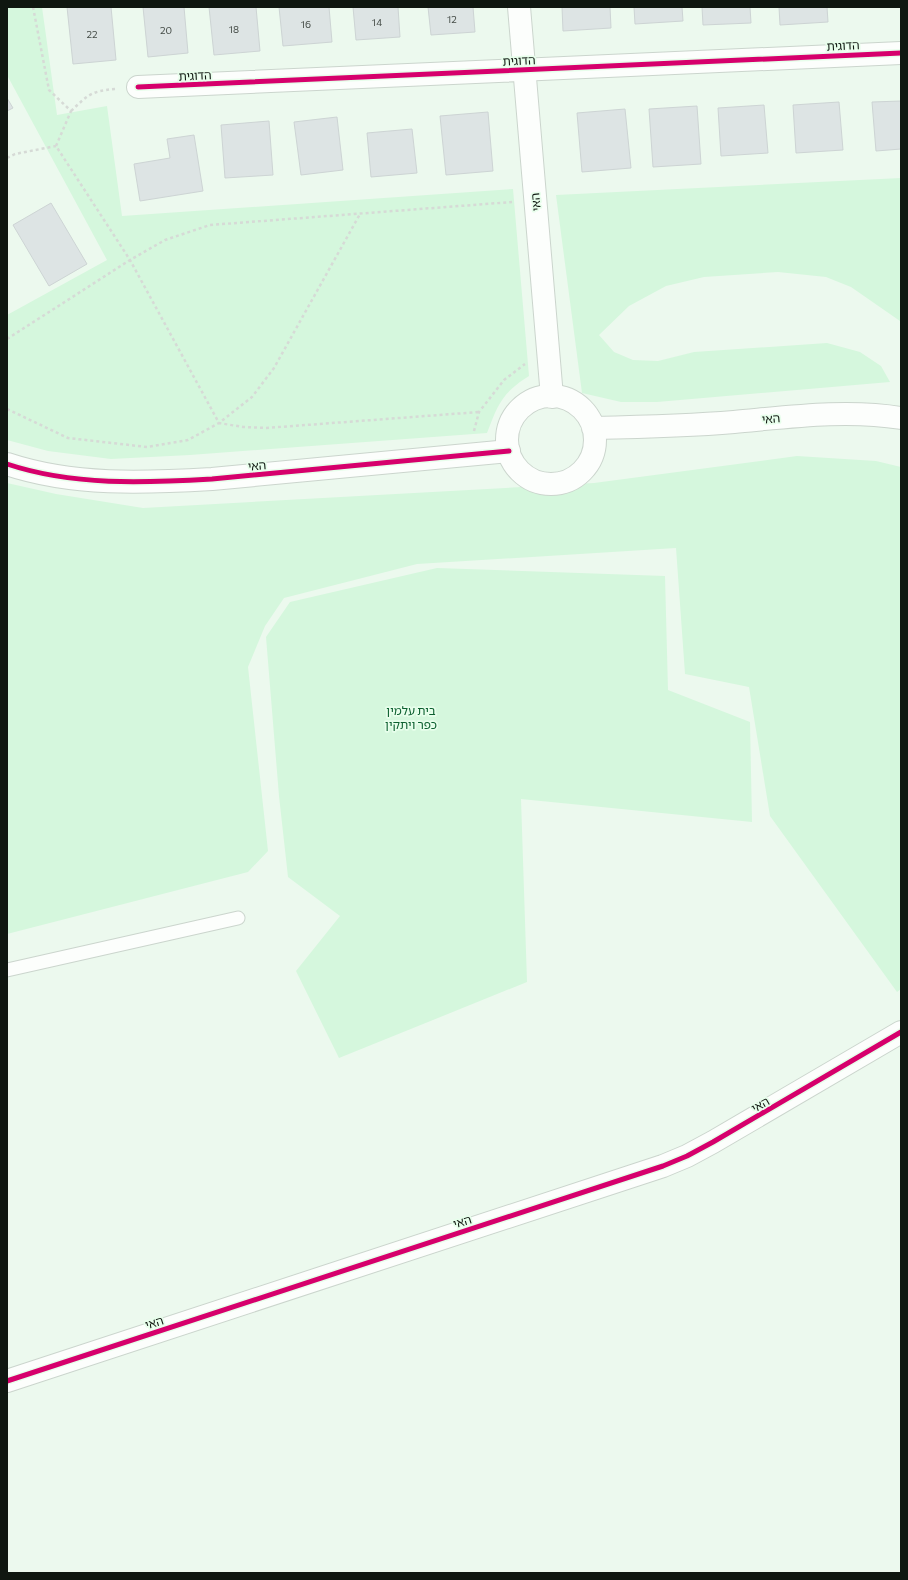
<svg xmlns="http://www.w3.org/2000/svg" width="908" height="1580" font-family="Commissioner,'Noto Sans Hebrew',sans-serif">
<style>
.green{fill:#d5f7dd}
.building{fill:#dde4e4;stroke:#cdd4d4}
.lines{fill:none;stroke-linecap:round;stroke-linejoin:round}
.lane-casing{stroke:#cbd5cd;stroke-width:15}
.street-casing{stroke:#cbd5cd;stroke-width:24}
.secondary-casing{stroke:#cbd5cd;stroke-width:24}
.path{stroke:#d6dad6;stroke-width:2.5;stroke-dasharray:3 3;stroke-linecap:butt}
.lane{stroke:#fcfefc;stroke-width:13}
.street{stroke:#fcfefc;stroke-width:22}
.secondary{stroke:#fcfefc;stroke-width:22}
.cycleway-casing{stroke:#e7feeb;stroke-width:8}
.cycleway{stroke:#d6006c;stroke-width:5}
.labels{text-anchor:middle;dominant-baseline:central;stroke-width:3.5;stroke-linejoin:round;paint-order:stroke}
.number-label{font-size:10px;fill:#444b46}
.street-label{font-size:12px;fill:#0f1710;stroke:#e7feeb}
.park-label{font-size:12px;fill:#0d6030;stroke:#e7feeb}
</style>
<rect width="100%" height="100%" fill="#ecf9ee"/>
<path class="green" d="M 7,7 L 42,7 L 57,115 L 107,106 L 122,216 L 513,189 L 529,376 C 502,393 498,404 487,433 L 190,455 L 111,459 L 48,451 L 7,440 L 7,315 L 107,260 L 7,75 Z
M 901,178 L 901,320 L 900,321 L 851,287 L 826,277 L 778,272 L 704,277 L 666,286 L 629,306 L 599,335 L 614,352 L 633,360 L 658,361 L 694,352 L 827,343 L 860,352 L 881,366 L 890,382 L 657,402 L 621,402 L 582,393 L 556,195 Z
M 797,456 L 876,461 L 901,467 L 901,989 L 897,992 L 770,816 L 749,687 L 685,674 L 676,548 L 417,564 L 284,598 L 265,626 L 248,667 L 268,851 L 248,872 L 7,934 L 7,483 L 56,494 L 143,508 L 594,483 Z
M 437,568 L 665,576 L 668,690 L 750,722 L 752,822 L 521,799 L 527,982 L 339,1058 L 296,971 L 340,916 L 288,877 L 279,796 L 266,637 L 290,602 Z"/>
<path class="building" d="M 67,7 L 111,7 L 116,60 L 73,64 Z
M 143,7 L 184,7 L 188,53 L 148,57 Z
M 209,7 L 256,7 L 260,51 L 214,55 Z
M 279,7 L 329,7 L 332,42 L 283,46 Z
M 353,7 L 398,7 L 400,37 L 356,40 Z
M 428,7 L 473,7 L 475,32 L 431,35 Z
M 562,7 L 610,7 L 611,28 L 563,31 Z
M 634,7 L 682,7 L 683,21 L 635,24 Z
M 702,7 L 750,7 L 751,23 L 703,25 Z
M 779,7 L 827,7 L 828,22 L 780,25 Z
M 7,98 L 13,108 L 7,111 Z
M 901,101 L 901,149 L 876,151 L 872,102 Z
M 839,102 L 843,150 L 796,153 L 793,105 Z
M 764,105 L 768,153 L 721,156 L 718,108 Z
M 697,106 L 701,164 L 653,167 L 649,109 Z
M 625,109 L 631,168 L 582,172 L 577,113 Z
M 488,112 L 493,171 L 446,175 L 440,116 Z
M 337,117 L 343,170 L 301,175 L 294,122 Z
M 269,121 L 273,175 L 225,178 L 221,125 Z
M 412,129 L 417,173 L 371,177 L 367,133 Z
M 194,135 L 203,191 L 140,201 L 134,164 L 170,158 L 167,139 Z
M 51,203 L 87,264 L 49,286 L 13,225 Z"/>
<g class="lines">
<g class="lane-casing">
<path id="lane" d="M 7,970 L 238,918"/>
</g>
<g class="street-casing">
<path id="street" d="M 519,7 L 552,397
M 138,87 L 901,53
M 7,464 C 73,486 144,483 212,479 L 509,451"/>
</g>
<g class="secondary-casing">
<path id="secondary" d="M507 440a44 44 0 1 1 88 0a44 44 0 1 1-88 0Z
M 593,428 C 640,427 687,426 734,422 C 789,417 846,409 901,418
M 7,1381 L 663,1166 L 687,1156 L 713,1142 L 901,1032"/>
</g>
<path class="path" d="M 33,7 L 49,90 L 71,111 L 56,146 L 130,260 L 219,423 L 243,427 L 266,428 L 479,412
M 71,111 C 88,95 91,91 115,89
M 7,158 L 15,154 L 56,146
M 7,339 L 130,260 L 165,240 L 210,225 L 512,202
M 7,409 L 68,438 L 147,447 L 188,440 L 219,423 L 252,397 L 274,368 L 360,214
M 474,431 L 479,412 L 504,380 L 525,364"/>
<use href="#lane" class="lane"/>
<use href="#street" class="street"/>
<use href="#secondary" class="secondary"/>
<g class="cycleway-casing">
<path id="cycleway" d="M 138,87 L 901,53
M 7,464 C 73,486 144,483 212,479 L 509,451
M 7,1381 L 663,1166 L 687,1156 L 713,1142 L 901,1032"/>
</g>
<use href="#cycleway" class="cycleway"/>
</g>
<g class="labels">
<g class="number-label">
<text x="452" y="19">12</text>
<text x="377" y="22">14</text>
<text x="306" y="24">16</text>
<text x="234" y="29">18</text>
<text x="166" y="30">20</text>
<text x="92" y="34">22</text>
</g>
<g class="street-label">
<text transform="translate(843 45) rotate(-3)">הדוגית</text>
<text transform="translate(519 60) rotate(-3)">הדוגית</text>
<text transform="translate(195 75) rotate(-3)">הדוגית</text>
<text transform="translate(535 202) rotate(-95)">האי</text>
<text transform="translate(771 418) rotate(-5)">האי</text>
<text transform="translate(257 465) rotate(-5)">האי</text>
<text transform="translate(760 1104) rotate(-30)">האי</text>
<text transform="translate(462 1221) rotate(-18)">האי</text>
<text transform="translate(154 1322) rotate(-18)">האי</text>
</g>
<g class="park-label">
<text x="411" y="710">בית עלמין<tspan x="411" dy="14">כפר ויתקין</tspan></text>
</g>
</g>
<rect width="908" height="1580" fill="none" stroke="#0f1710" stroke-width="16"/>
</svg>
